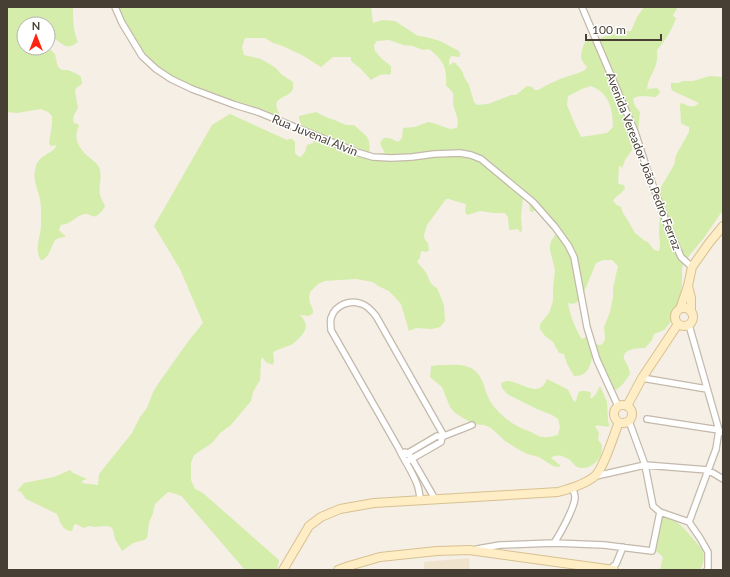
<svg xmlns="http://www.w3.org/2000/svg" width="730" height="577" font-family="Lato,sans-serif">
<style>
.education{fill:#efe3ce}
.green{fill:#d4edab;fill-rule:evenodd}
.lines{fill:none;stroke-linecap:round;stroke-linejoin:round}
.street-casing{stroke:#c4b9ab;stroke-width:8}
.secondary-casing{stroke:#d8c191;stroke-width:10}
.street{stroke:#fff;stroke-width:5.5}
.secondary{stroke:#ffedc5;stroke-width:8}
.labels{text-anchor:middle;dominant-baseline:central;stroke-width:3;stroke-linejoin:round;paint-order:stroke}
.street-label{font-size:12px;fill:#483f34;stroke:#fff}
</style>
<rect width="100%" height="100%" fill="#f5efe6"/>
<path class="education" d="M 469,558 L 470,570 L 424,570 L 424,562 Z"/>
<path class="green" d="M 7,7 L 73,7 C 73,18 73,32 78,42 C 67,50 65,46 55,39 L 52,40 L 49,44 L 49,48 L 55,54 L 57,64 L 59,68 L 62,70 L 68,70 L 77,74 L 81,77 L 82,84 L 76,88 L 75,91 L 78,108 L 74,115 L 73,120 L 74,123 L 78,124 L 79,126 C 72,139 80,150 90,158 C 93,161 97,163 99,167 C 103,177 98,186 100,195 C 101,199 104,203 105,206 C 103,210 100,214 96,216 C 92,218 89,213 84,214 C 78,216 75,219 70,222 C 67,224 64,224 61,225 L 59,230 L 66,237 L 59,238 L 55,240 L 48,255 L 43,260 L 41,260 C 34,251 40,238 41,227 C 41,223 41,219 41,215 C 41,210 41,204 40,199 C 37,187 32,179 36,166 C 40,153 55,154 56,145 L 51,146 L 49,144 L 52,124 L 52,116 L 48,112 L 41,109 L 17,113 L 7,112 ZM 24,24 L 48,24 L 48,48 L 24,48 Z
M 118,7 L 371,7 L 373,23 L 382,20 L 395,21 L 418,36 L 426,37 L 440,41 L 459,51 L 460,54 L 460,57 L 451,56 L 449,60 L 449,64 L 450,65 L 454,62 L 460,68 L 463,73 L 464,77 L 469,85 L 474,102 L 477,105 L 488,104 L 511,95 L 516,95 L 527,86 L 532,87 L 535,90 L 538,90 L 547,85 L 560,79 L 581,72 L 585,70 L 587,67 C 585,64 582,62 581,58 C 581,53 583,42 588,40 C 591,39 595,40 598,40 L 603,37 L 618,33 L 624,28 L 627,31 L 631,31 L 637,17 L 644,7 L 678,7 L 673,15 L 673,16 L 676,18 C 672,30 665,41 657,50 C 657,55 658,59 656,64 C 654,73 648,78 647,89 L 657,88 L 660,92 L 659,94 L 656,97 C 649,97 639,94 633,99 L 635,106 L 640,112 L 638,133 L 639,140 L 625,160 L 622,169 L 621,166 L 619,166 L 618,182 L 619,184 L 624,185 L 625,188 C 622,194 615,196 613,201 L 617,205 L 621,207 L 623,213 L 627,219 L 635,233 L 645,241 L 648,242 L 654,250 L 659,251 L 660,246 L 659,233 L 660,214 L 659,205 L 655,194 L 661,187 L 674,165 L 676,155 L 689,132 L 689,127 L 682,124 L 681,123 L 680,104 L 682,103 C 688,106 693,109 699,103 L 673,91 L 671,88 L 671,83 L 678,83 L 683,81 L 693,81 L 710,76 L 723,77 L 723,210 L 703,239 L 684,262 L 682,268 L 682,286 L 678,305 L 674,315 L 670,323 L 664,330 L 654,334 L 652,340 L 645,348 C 639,348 622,348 624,359 C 624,360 627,363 627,364 C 629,367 629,371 630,374 L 623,384 L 616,390 C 605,385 602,365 593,357 L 592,358 C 589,370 586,376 574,376 L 567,364 L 564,354 L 559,353 L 553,342 L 545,336 L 540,329 L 540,324 L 549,313 L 553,301 L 553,289 L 555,270 L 550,250 L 550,245 L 551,241 L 555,235 L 556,233 L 554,228 L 538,211 L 536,210 L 532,212 L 530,211 L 529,202 L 524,196 L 523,198 L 521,216 L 522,229 L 521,233 L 518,229 L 511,230 L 509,229 L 508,217 L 505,213 L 494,213 L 480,211 L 467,215 L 465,212 L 466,204 L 458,202 L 449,199 L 446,199 L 427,225 L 424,235 L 425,240 L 428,243 L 429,250 L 427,252 L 421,251 L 420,257 L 417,262 C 419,265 422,267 424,270 C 430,277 427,283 437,288 L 444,305 L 445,321 L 440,327 L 432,329 L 416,328 L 409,331 L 401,304 L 389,291 L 378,286 L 373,282 L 356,279 L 325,281 L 318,284 L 310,292 L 309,298 L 310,303 L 313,310 L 313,313 L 309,316 L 300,315 C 309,324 307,331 298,339 C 296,341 293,344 291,345 C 284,347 279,349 273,352 L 274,361 L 273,365 L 266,362 L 262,357 L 261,361 L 260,380 L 253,392 L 251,401 L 231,425 L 220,433 L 212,443 L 194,455 L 191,463 L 191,480 L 195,489 L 203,493 L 279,560 L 277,570 L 245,570 L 183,498 L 183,497 L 176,494 L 168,492 L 155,504 L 153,513 L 149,523 L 147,538 L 144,540 L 133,543 L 122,551 L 115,539 L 113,530 L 111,527 L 106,526 L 96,527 L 89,526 L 84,528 L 76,524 L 74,525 L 72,531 C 62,531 60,521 57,514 L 26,499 L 21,492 L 18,491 L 18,490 L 24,483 L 54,477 L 70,470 L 73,473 L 87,479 L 82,481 L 82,483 L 98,485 L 99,474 L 132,433 L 140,417 L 147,408 L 153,392 L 158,384 L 187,343 L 203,323 L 180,269 L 154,226 L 212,125 L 230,114 L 287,140 L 289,139 L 292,139 L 295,142 L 295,153 L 298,156 L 301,157 L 305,152 L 307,145 L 313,143 C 315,129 298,129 299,116 L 316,112 L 328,118 L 332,119 L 346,125 L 354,125 C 357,128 361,131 364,134 C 371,139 370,149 369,157 L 371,159 L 376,160 L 380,159 L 378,156 L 379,153 L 385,153 L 380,144 C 383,133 392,139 398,142 L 402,138 L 403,128 L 415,127 L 428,122 L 433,123 L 450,129 L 457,128 C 460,119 454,111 453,103 C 453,99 454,96 453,93 C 451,90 449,88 446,86 C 447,67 444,61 429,49 L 423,50 L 413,46 L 403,45 L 389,40 L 377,41 L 374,45 L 375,51 L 382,59 L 391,66 L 391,72 L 390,75 C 381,73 378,76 371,80 L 360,68 L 352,62 L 351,60 L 351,58 L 350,57 L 333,57 L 321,67 L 302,55 L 280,45 L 273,43 L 265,38 L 245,38 L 242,47 L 244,55 L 261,59 L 276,68 L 281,74 L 293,82 C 293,85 294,89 291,92 C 283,100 270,97 280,115 L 277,117 L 264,110 L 202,92 L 155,71 L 127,33 L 126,24 ZM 591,86 C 609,93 613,109 613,127 L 607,133 L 581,137 L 573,120 L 567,105 L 568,96 L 582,89 ZM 603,260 L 612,260 L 618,266 L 613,288 L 613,297 L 610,312 L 604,327 L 605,338 L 604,342 L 601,345 L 594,344 L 586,337 L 582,339 L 581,338 C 575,327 570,316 568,303 L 574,304 L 584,297 L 584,292 L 596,263 Z
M 439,365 C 450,365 463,363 473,369 C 484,377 484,390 490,401 C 496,411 507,420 517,426 C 522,429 527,430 531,432 C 535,434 539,437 543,437 C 548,438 553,436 558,435 L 560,427 L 558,419 L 552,415 L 537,409 L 507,394 L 502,388 L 501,383 C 502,383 505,381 507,381 C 521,381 539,400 547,379 L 567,389 C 571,393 571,399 575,402 C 578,399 576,395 580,391 L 585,391 L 590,392 L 591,393 L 590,398 L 592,398 L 596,394 L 600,386 L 607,402 L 608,421 L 610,426 C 605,428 600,424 595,426 L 599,433 L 598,440 L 602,445 C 602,448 602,452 601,455 C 598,463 586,471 577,467 C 574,465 572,462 570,460 C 564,456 558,454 552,457 L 551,458 L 561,466 L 558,467 L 553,466 L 539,457 L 527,454 L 516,448 L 505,441 L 491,428 L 484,425 L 473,424 L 455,413 L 450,407 L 442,387 L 430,377 L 431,369 L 431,366 Z
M 664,517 C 676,517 688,533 696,542 C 698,545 702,548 703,552 C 705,558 703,565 700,570 L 660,570 L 663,557 L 656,551 C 657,542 657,524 664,517 Z"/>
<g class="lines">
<g class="street-casing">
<path id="street" d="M 115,7 L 122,23 L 142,56 L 156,69 L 171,79 L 192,89 L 235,105 L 258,112 L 356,152 L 373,157 L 391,158 L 412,157 L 434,154 L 460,153 L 471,155 L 481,159 L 533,202 L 555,227 L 568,245 L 574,257 L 587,327 L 597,360 L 618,406
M 582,7 L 635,132 L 647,169 L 668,227 L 681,257 L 692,267
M 642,378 L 707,389
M 647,419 L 719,430 L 723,433
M 629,421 L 645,465 L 653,506 L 660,512
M 444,436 L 472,425
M 405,452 L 408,453 L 437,436 L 442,437
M 403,456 L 408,453 L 412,459 L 435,499
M 406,462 L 441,442 L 442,437 L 444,436 L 376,316 C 372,311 368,306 362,304 C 350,299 335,305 331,318 C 330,322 331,326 331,330 L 399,449 C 405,462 414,474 418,487 C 419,491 420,496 420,500
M 596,476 L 645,465 L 708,470 L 723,479
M 689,522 L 716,449 L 719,430 L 689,325
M 554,543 C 560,534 575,507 575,497 C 575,494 573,491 573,488
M 477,549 L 500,545 L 554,543 L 604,545 L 652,551 L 660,512 L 689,522 L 700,538 L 708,552 L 708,568 L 707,570
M 609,570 L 616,564 L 623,547"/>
</g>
<g class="secondary-casing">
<path id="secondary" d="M 688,286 L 691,298 L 691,312
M675 317a9 9 0 1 1 18 0a9 9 0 1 1-18 0Z
M 680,309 L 688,286 L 692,267 L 709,243 L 723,226
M614 414a9 9 0 1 1 18 0a9 9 0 1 1-18 0Z
M 627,406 L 642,378 L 678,324
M 283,570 L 309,526 L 321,517 L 340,509 L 374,503 L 558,492 C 569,489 587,483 595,476 C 604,468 614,434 619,422
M 338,570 L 349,566 L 380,557 L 437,551 L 469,550 L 614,570"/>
</g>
<use href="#street" class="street"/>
<use href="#secondary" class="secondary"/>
</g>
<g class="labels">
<g class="street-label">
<text transform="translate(315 135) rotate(22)">Rua Juvenal Alvin</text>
<text transform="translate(644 161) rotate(69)">Avenida Vereador João Pedro Ferraz</text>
</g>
</g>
<rect width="730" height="577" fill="none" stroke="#483f34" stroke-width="16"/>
<g transform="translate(36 36)"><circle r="19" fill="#ffffff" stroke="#b6b2ae"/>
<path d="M0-3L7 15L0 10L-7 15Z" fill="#ff2412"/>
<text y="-6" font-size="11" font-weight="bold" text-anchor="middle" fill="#483f34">N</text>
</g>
<path d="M586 34v6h75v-6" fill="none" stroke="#483f34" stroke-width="2"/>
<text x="592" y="34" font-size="12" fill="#483f34" stroke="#ffffff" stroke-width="3" paint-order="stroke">100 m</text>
</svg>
